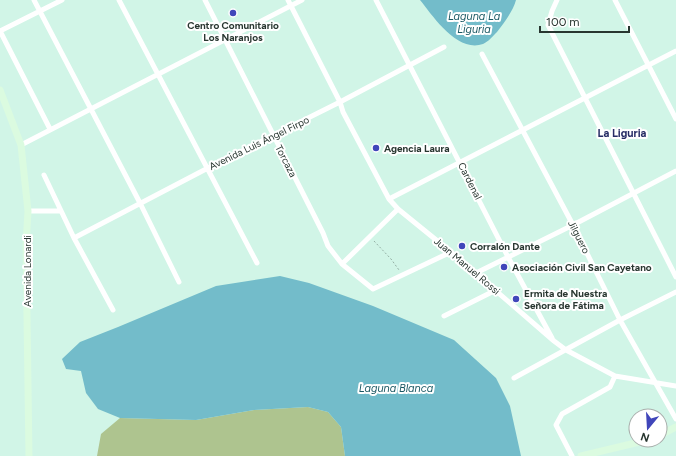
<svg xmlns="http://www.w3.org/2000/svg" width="676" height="456" font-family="Figtree,sans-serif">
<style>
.forest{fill:#aec48f}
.water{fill:#73bcca}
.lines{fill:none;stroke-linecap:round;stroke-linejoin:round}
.path{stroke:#94b0a5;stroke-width:1;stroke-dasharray:2 2;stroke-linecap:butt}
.street{stroke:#fff;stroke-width:5}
.secondary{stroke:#dbfbe0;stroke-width:7}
.poi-dot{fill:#4046ba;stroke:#fff;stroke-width:1.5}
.labels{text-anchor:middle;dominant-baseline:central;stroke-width:4;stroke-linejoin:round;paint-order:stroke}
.poi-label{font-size:10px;font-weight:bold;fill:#283630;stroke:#fff;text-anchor:start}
.street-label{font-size:10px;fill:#283630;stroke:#fff}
.water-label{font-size:11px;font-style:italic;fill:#195762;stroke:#fff}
.neighbourhood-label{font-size:11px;font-weight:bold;fill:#262c65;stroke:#fff}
</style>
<rect width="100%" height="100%" fill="#d1f5e7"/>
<path class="forest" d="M 308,407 L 328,412 L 341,427 L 345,456 L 97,456 L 101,434 L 120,418 L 196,420 L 254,410 Z"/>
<path class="water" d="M 420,0 L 516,0 C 513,11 504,23 497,32 C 493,36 488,42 483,44 C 457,53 433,16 420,0 Z
M 280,276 L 309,283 L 373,306 L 454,340 L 496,378 L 510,406 L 521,456 L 345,456 L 341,427 L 328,412 L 308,407 L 254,410 L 196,420 L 120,418 L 98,409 L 86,393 L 81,371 L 66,369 L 62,359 L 80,342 L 118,327 L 216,286 Z"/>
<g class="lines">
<path class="path" d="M 374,241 L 391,259 L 399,270"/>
<path class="street" d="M 34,0 L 140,203 L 179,282
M 119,0 L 257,263
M 205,0 L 323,233 L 328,246 L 342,264 L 373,289 L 451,252
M 288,0 L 340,102 L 343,112 L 389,199 L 398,209 L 451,252 L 554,341 L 566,350 L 615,376 L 676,386
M 376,0 L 508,257 L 552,338
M 557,0 L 552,11 L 548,25 L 676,277
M 615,0 L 676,119
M 0,31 L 50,129
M 0,31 L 62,0
M 482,54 L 573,225 L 620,320 L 676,419
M 21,145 L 302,0
M 44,175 L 74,238 L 113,310
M 389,199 L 676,51
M 28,211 L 61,211
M 74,238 L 208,168 L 340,102 L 444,47
M 342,264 L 398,209
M 476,273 L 573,225 L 676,171
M 444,316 L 496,290
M 514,378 L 620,320 L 676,292
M 572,456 L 556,425 L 562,414 L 610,387 L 615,376"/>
<path class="secondary" d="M 0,90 L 21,145 L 28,211 L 26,245 L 29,456
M 660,435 L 676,427
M 581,456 L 648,440"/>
</g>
<g class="poi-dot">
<circle cx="233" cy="13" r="4"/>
<circle cx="376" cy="148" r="4"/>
<circle cx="462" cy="246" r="4"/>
<circle cx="504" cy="267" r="4"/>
<circle cx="516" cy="299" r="4"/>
</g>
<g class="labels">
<g class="poi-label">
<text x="233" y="25" text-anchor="middle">Centro Comunitario<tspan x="233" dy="12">Los Naranjos</tspan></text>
<text x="384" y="148">Agencia Laura</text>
<text x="470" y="246">Corralón Dante</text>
<text x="512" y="267">Asociación Civil San Cayetano</text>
<text x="524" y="293">Ermita de Nuestra<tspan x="524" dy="12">Señora de Fátima</tspan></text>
</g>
<g class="street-label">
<text transform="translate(259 143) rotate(-26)">Avenida Luis Ángel Firpo</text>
<text transform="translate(286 161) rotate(63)">Torcaza</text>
<text transform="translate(470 181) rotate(63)">Cardenal</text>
<text transform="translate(579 237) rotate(63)">Jilguero</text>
<text transform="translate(467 266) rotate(40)">Juan Manuel Rossi</text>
<text transform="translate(27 271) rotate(-90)">Avenida Lonardi</text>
</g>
<g class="water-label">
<text x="474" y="16">Laguna La<tspan x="474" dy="13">Liguria</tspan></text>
<text x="396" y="388">Laguna Blanca</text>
</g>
<g class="neighbourhood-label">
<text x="622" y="133">La Liguria</text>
</g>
</g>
<g transform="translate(648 428) rotate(198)"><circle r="19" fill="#ffffff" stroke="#a9afac"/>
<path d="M0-3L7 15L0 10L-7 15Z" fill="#4046ba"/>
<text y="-6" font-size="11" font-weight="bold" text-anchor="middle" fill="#283630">N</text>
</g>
<path d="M540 26v6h89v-6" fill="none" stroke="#283630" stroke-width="2"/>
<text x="546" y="26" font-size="12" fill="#283630" stroke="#ffffff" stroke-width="3" paint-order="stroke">100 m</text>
</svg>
